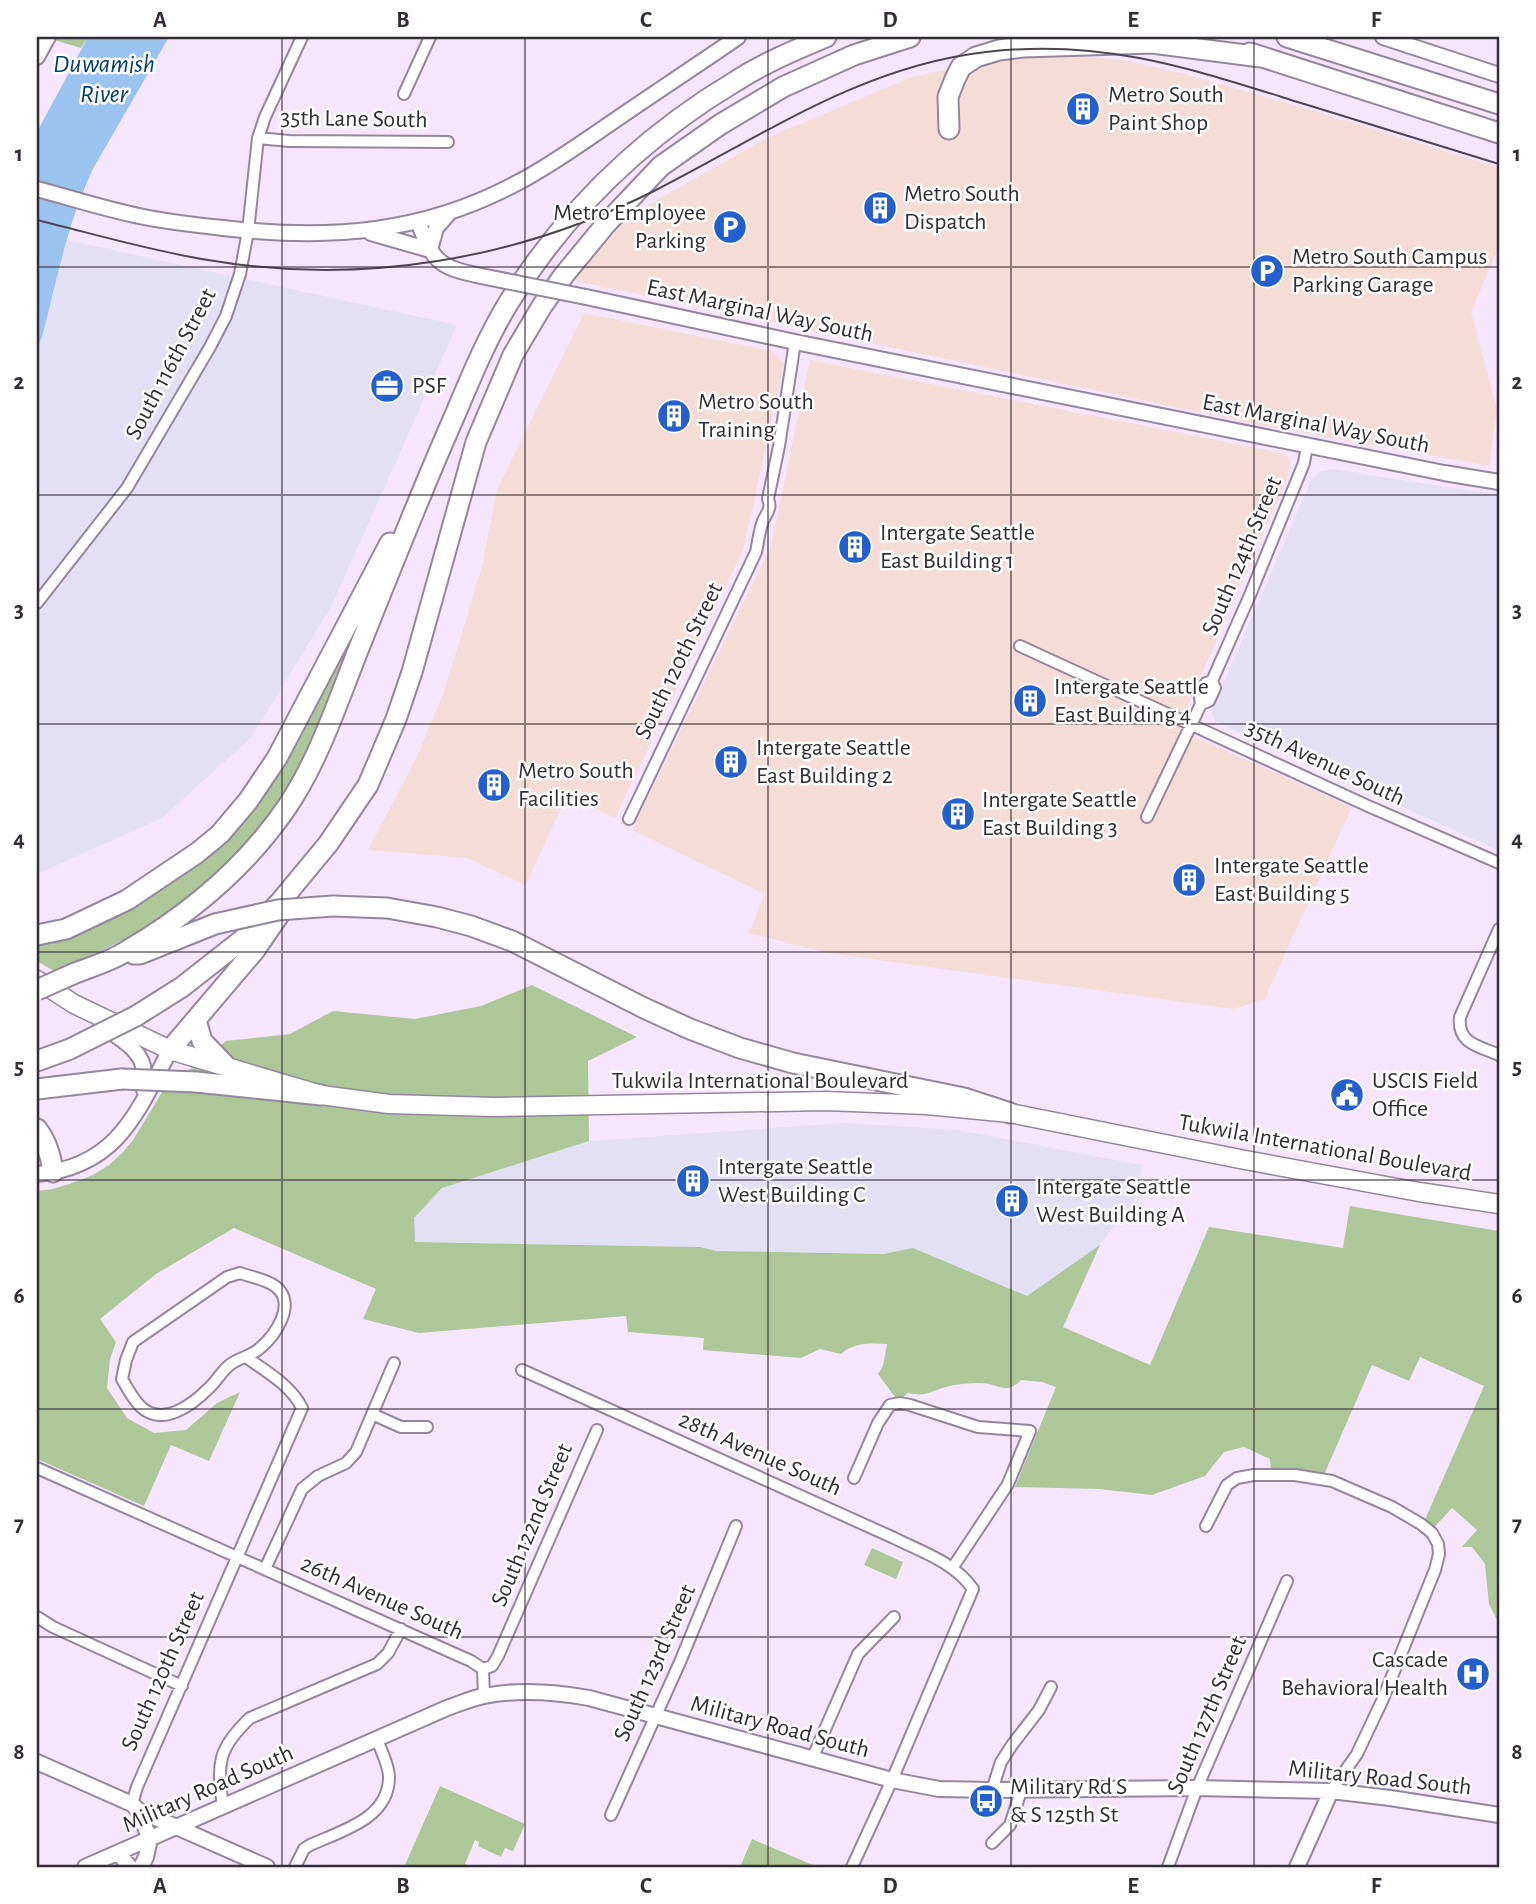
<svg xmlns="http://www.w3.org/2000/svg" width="1536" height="1904" font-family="'Alegreya Sans',sans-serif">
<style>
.commercial{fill:#e3e0f6}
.industrial{fill:#f6dcd6}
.green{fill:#adc799}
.water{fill:#9bc3f0}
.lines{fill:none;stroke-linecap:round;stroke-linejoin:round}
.minor-casing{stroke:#96859f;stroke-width:14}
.tertiary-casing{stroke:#96859f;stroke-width:18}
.primary-casing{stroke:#96859f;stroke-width:21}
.motorway-casing{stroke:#96859f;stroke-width:23}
.minor{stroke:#fff;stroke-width:10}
.tertiary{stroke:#fff;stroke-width:14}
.primary{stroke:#fff;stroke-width:18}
.motorway{stroke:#fff;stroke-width:19}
.tram{stroke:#4e4551;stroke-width:2}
.tertiary-bridge-casing{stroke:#96859f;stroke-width:18;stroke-linecap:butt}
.motorway-bridge-casing{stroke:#96859f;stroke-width:23;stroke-linecap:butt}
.tertiary-bridge{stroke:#fff;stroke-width:14}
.motorway-bridge{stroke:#fff;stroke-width:19}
.grid{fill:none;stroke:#342c37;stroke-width:2;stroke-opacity:0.55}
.labels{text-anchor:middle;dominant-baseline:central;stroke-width:5;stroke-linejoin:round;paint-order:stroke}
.poi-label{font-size:24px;fill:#342c37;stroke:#fff;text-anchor:start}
.street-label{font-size:24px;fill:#342c37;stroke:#fff}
.water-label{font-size:26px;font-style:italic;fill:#003f74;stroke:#fff}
.neatline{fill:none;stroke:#342c37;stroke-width:2.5}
.grid-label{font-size:23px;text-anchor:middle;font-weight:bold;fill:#342c37}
</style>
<rect width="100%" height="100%" fill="#f5e6fe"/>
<path class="commercial" d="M 67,240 L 457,325 L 331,607 L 251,738 L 162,818 L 37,874 L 37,348 L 42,337 Z
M 1331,469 L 1499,495 L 1499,851 L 1215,721 L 1211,712 L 1312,478 L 1319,472 Z
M 845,1123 L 958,1130 L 1142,1165 L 1135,1199 L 1100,1245 L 1027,1296 L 913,1248 L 883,1254 L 716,1251 L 700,1247 L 414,1242 L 414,1218 L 442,1188 L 589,1141 Z"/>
<path class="industrial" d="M 1020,55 L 1075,55 L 1123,60 L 1177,72 L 1308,109 L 1499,168 L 1499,247 L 1471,312 L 1497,409 L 1489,466 L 1255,424 L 571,280 L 632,214 L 769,137 L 912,77 Z
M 584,313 L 773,351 L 784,364 L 743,550 L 615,818 L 567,796 L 525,885 L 467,858 L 368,850 L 416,759 L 445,689 L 482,567 L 497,490 Z
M 810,360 L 1282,453 L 1288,456 L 1290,462 L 1287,479 L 1183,717 L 1195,737 L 1352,807 L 1264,1000 L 1233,1009 L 828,953 L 749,933 L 765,894 L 632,830 L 771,546 Z"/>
<path class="green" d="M 44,37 L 88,37 L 81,48 Z
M 364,611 C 341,668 321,728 290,782 C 258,837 205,893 150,925 C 119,944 86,957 54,971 L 37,961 L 37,946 L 64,940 L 107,919 L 210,849 Z
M 532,985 L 637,1037 L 588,1061 L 589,1141 L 442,1188 L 414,1218 L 415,1242 L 700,1247 L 716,1251 L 883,1254 L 913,1248 L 1027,1296 L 1100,1245 L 1063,1327 L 1150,1365 L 1209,1227 L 1343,1248 L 1350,1206 L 1499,1231 L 1499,1624 L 1489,1604 L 1485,1564 L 1472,1547 L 1462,1547 L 1477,1530 L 1452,1508 L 1431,1531 L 1423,1524 L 1484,1386 L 1420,1357 L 1409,1381 L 1372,1365 L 1322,1479 L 1271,1474 L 1270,1459 L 1244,1447 L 1224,1452 L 1205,1476 L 1152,1495 L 1099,1489 L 1015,1487 L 1056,1387 L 1042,1382 L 1021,1380 C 1007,1396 997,1383 980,1383 C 969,1383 956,1384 946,1387 C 928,1392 927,1397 908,1393 L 898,1401 L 878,1374 L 883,1366 L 887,1344 C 871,1343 854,1342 841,1354 L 820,1349 L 801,1358 L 703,1350 L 704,1338 L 628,1332 L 626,1316 L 419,1333 L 363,1319 L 376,1289 L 234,1228 L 156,1274 L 100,1319 L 116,1342 L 110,1359 L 107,1388 L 127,1418 L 154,1433 L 186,1430 L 217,1403 L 240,1392 L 209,1461 L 171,1445 L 144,1506 L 37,1459 L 37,1191 L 53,1189 L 75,1182 L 93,1175 L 109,1165 L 122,1153 L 133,1140 L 164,1089 L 226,1041 L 290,1034 L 333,1011 L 415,1019 L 481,1006 Z
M 872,1548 L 903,1562 L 896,1579 L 864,1565 Z
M 440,1786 L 525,1824 L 513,1851 L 505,1848 L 501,1857 L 478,1846 L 479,1842 L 475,1840 L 465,1864 L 473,1867 L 404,1867 Z
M 752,1839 L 815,1866 L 814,1867 L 740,1867 Z"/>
<path class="water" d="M 88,37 L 169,37 L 94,167 C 68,220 57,280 42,337 L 37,348 L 37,132 Z"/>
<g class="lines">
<g class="minor-casing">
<path id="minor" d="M 404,94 L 430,37
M 258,138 L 289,141 L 448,142
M 37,603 L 127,488 L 210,347 L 226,316 L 240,274 L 248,231 L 258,138 L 265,117 L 302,37
M 1020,646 L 1368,806 L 1499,863
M 1201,704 L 1209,701 L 1215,688 L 1212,681
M 1147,817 L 1201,704 L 1200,698 L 1206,683 L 1212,681 L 1250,595 L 1304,463 L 1307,445
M 629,819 L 756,552 C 758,543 759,531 763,521 C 767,512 772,509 768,499 L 779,446 L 795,342
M 1499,929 L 1460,1017 C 1457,1044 1479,1046 1499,1055
M 240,1273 C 251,1277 265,1279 275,1286 C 298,1303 275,1336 259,1349 C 251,1356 239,1358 231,1364 C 222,1370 217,1381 209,1388 C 192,1405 162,1428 140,1406 C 133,1399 127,1388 122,1379 L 126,1360 L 133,1342 L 227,1277 Z
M 522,1370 L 894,1538 C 922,1552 954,1562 973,1589 L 892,1780 L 852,1867
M 372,1414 L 401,1427 L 427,1427
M 37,1468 L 471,1661 L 483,1669 L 484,1696
M 854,1478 L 878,1423 L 890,1405 L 900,1403 L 910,1405 L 978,1427 L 1030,1431 L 1008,1484 L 953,1567
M 1206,1526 L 1227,1485 L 1237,1478 L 1254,1475 L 1295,1475 L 1332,1481 L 1392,1507 L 1421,1524 L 1432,1533 L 1438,1544 L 1439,1554 L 1435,1570 L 1382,1701 L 1357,1754 L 1331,1791
M 265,1569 L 302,1489 L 318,1476 L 346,1463 L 356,1452 L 394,1363
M 37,1617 L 53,1627 L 182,1686
M 483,1669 L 492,1666 L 498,1656 L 597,1430
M 812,1759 L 858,1654 L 894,1617
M 992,1790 L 1001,1762 L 1012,1745 L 1039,1710 L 1051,1687
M 132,1804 L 137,1787 L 302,1408 C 291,1385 265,1371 246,1357
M 223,1807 C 217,1764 217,1749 250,1718 L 377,1664 L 388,1653 L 401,1629
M 611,1815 L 680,1662 L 736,1526
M 992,1843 L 1010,1825 L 1021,1791
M 295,1867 L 304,1849 L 310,1845 C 341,1831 389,1819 389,1777 C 389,1765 381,1751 377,1739
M 1168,1867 L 1197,1788 L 1287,1581"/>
</g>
<g class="tertiary-casing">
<path id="tertiary" d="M 1383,37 L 1499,75
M 37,57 L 48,37
M 37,189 C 71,198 105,209 139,216 C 167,222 195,225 223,228 C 329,240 422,234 517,183 C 550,166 580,144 611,123 C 653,94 696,66 738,37
M 418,221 C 433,262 438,267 481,276
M 371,233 L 430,250
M 430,250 L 436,228 L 450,212
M 586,297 L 795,342 L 1444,473 L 1499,482
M 103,1026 C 117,1037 139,1048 143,1066 C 144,1074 144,1082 144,1090
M 37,1174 C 117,1167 137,1113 170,1050
M 37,1762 L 132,1804 L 138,1810 L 150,1839
M 138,1810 L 267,1867
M 118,1853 L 130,1867
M 85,1867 L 447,1708 C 459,1704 472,1698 484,1696 C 518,1689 556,1692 589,1698 L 892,1780 L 939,1789 L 992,1790 L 1197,1788 L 1331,1791 L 1390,1798 L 1499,1815
M 141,1867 L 146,1857 L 150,1839
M 1297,1867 L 1331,1791"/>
</g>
<g class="primary-casing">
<path id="primary" d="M 37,980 L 74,1004 L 170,1050 L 321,1095 L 389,1104 L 493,1107 L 826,1101 L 927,1105 L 1010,1113 L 1245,1160 L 1419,1192 L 1499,1204"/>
</g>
<g class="motorway-casing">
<path id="motorway" d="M 1287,37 L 1499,104
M 1250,53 L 1499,133
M 949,129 L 948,97 L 955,79 L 961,67 L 976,57 L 999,50 L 1023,47 L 1152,43 L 1261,57
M 333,906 L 387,908 L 437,917 L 471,926 L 512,941 L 644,1008 L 690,1029 L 740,1048 L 793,1063 L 964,1098 L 1010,1113
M 37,935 L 66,929 L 127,900 L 197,853 L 220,834 L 248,801 L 277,758 L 390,543
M 134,954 L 140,954 L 215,924
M 73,974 C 90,967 109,962 125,952 C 187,916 246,867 287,807 C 318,761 337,704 357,653 C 389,573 420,494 455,415 C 471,377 487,338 509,302 C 566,211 644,136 736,81 C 764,63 795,50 826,37
M 136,1016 L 182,987 L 247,936 L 280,902 L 328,844 L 368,785 L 396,719 L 412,672 L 476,442 L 513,355 L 542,306 L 564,275 L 606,224 L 661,166 L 721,124 L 783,87 L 854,55 L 910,37
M 196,1020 L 202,1041 L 229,1069
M 170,1050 L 255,950 L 279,915
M 37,1061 L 70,1049
M 196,1082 L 321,1095
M 37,1089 L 122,1079
M 37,1129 C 47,1142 51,1156 53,1172"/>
</g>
<use href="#minor" class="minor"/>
<use href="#tertiary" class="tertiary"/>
<use href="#primary" class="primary"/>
<use href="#motorway" class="motorway"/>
<path class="tram" d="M 37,220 C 94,234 151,251 208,260 C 362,286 517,260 656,190 C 764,135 862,66 986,52 C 1103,38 1192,69 1301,103 C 1367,123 1433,144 1499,164"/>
<g class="tertiary-bridge-casing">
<path id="tertiary-bridge" d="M 481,276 L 586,297"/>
</g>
<g class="motorway-bridge-casing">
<path id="motorway-bridge" d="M 215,924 L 278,910 L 333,906
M 37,990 L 73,974
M 70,1049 L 136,1016
M 122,1079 L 196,1082"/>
</g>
<use href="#tertiary-bridge" class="tertiary-bridge"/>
<use href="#motorway-bridge" class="motorway-bridge"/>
</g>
<path class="grid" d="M 282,37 L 282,1867M 525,37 L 525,1867M 768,37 L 768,1867M 1011,37 L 1011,1867M 1254,37 L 1254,1867M 37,267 L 1499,267M 37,495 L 1499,495M 37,724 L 1499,724M 37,952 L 1499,952M 37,1180 L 1499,1180M 37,1409 L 1499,1409M 37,1637 L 1499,1637"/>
<defs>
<g id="building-disc" transform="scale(1.75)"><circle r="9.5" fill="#2460cd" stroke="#fff"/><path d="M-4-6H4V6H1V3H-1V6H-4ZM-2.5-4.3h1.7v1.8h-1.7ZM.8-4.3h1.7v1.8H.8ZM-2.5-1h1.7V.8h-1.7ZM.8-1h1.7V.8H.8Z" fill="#fff"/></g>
<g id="parking-disc" transform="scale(1.75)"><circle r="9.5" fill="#2460cd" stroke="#fff"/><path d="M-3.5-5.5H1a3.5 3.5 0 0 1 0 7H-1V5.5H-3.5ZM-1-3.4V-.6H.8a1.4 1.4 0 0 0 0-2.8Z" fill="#fff"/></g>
<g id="office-disc" transform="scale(1.75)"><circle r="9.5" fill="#2460cd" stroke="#fff"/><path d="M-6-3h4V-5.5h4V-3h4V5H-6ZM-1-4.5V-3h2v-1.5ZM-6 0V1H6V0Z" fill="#fff"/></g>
<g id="civic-disc" transform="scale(1.75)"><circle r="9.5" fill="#2460cd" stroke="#fff"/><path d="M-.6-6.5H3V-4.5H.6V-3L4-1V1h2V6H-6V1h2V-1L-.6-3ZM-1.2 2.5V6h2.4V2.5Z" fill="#fff"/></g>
<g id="hospital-disc" transform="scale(1.75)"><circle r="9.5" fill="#2460cd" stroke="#fff"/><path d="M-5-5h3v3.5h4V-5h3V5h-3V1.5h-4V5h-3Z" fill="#fff"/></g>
<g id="bus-disc" transform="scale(1.75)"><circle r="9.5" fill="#2460cd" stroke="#fff"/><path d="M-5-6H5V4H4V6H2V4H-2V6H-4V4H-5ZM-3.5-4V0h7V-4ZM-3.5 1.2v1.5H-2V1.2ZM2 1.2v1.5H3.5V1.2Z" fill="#fff"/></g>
</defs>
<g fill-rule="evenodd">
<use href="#building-disc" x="1083" y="109"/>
<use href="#building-disc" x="880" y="208"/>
<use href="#parking-disc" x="730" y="227"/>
<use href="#parking-disc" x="1267" y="271"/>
<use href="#office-disc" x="387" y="386"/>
<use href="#building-disc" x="674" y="416"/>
<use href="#building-disc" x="855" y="547"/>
<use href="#building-disc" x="1030" y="701"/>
<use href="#building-disc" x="731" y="762"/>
<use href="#building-disc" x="494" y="785"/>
<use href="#building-disc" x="958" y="814"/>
<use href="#building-disc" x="1189" y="880"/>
<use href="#civic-disc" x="1347" y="1095"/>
<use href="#building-disc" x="693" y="1181"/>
<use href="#building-disc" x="1012" y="1201"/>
<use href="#hospital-disc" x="1473" y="1674"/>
<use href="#bus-disc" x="986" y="1801"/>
</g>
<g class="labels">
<g class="poi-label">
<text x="1108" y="95">Metro South<tspan x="1108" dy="28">Paint Shop</tspan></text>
<text x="904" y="194">Metro South<tspan x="904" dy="28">Dispatch</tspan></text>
<text x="706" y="213" text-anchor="end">Metro Employee<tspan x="706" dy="28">Parking</tspan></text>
<text x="1292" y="257">Metro South Campus<tspan x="1292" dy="28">Parking Garage</tspan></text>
<text x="412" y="386">PSF</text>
<text x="698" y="402">Metro South<tspan x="698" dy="28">Training</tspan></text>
<text x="880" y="533">Intergate Seattle<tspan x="880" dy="28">East Building 1</tspan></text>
<text x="1054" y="687">Intergate Seattle<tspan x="1054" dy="28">East Building 4</tspan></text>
<text x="756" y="748">Intergate Seattle<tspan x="756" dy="28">East Building 2</tspan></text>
<text x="518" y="771">Metro South<tspan x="518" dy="28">Facilities</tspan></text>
<text x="982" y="800">Intergate Seattle<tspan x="982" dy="28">East Building 3</tspan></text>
<text x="1214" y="866">Intergate Seattle<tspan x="1214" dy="28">East Building 5</tspan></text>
<text x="1372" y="1081">USCIS Field<tspan x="1372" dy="28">Office</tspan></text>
<text x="718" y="1167">Intergate Seattle<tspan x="718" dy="28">West Building C</tspan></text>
<text x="1036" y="1187">Intergate Seattle<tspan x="1036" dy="28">West Building A</tspan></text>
<text x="1448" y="1660" text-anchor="end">Cascade<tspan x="1448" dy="28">Behavioral Health</tspan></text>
<text x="1010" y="1787">Military Rd S<tspan x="1010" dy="28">&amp; S 125th St</tspan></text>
</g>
<g class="street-label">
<text transform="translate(354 119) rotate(1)">35th Lane South</text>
<text transform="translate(760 311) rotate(12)">East Marginal Way South</text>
<text transform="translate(171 364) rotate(-62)">South 116th Street</text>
<text transform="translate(1316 424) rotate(11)">East Marginal Way South</text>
<text transform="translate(1242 556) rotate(-67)">South 124th Street</text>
<text transform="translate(679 661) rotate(-64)">South 120th Street</text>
<text transform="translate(1325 763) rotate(25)">35th Avenue South</text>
<text x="760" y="1081">Tukwila International Boulevard</text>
<text transform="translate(1325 1148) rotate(10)">Tukwila International Boulevard</text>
<text transform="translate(760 1454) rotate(24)">28th Avenue South</text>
<text transform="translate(532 1525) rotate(-67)">South 122nd Street</text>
<text transform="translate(382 1598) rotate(24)">26th Avenue South</text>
<text transform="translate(655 1663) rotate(-66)">South 123rd Street</text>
<text transform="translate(163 1671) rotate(-66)">South 120th Street</text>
<text transform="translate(1207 1715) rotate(-67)">South 127th Street</text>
<text transform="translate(780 1727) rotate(15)">Military Road South</text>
<text transform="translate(1380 1778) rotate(6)">Military Road South</text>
<text transform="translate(208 1789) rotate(-24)">Military Road South</text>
</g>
<g class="water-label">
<text x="104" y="64">Duwamish<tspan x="104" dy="30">River</tspan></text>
</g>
</g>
<rect width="1536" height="1904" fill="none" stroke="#ffffff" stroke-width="77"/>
<rect x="38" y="38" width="1460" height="1828" class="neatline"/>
<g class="grid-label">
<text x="160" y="27">A</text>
<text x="403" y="27">B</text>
<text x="646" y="27">C</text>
<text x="890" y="27">D</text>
<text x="1133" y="27">E</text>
<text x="1376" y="27">F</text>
<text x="19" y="161">1</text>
<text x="1517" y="161">1</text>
<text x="19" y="389">2</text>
<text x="1517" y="389">2</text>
<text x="19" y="617">3</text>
<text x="1517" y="617">3</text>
<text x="19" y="846">4</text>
<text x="1517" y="846">4</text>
<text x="19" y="1074">5</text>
<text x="1517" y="1074">5</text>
<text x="19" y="1303">6</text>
<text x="1517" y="1303">6</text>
<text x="19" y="1531">7</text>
<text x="1517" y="1531">7</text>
<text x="19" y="1759">8</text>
<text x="1517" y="1759">8</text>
<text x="160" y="1893">A</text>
<text x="403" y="1893">B</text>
<text x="646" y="1893">C</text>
<text x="890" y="1893">D</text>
<text x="1133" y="1893">E</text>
<text x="1376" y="1893">F</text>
</g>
</svg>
